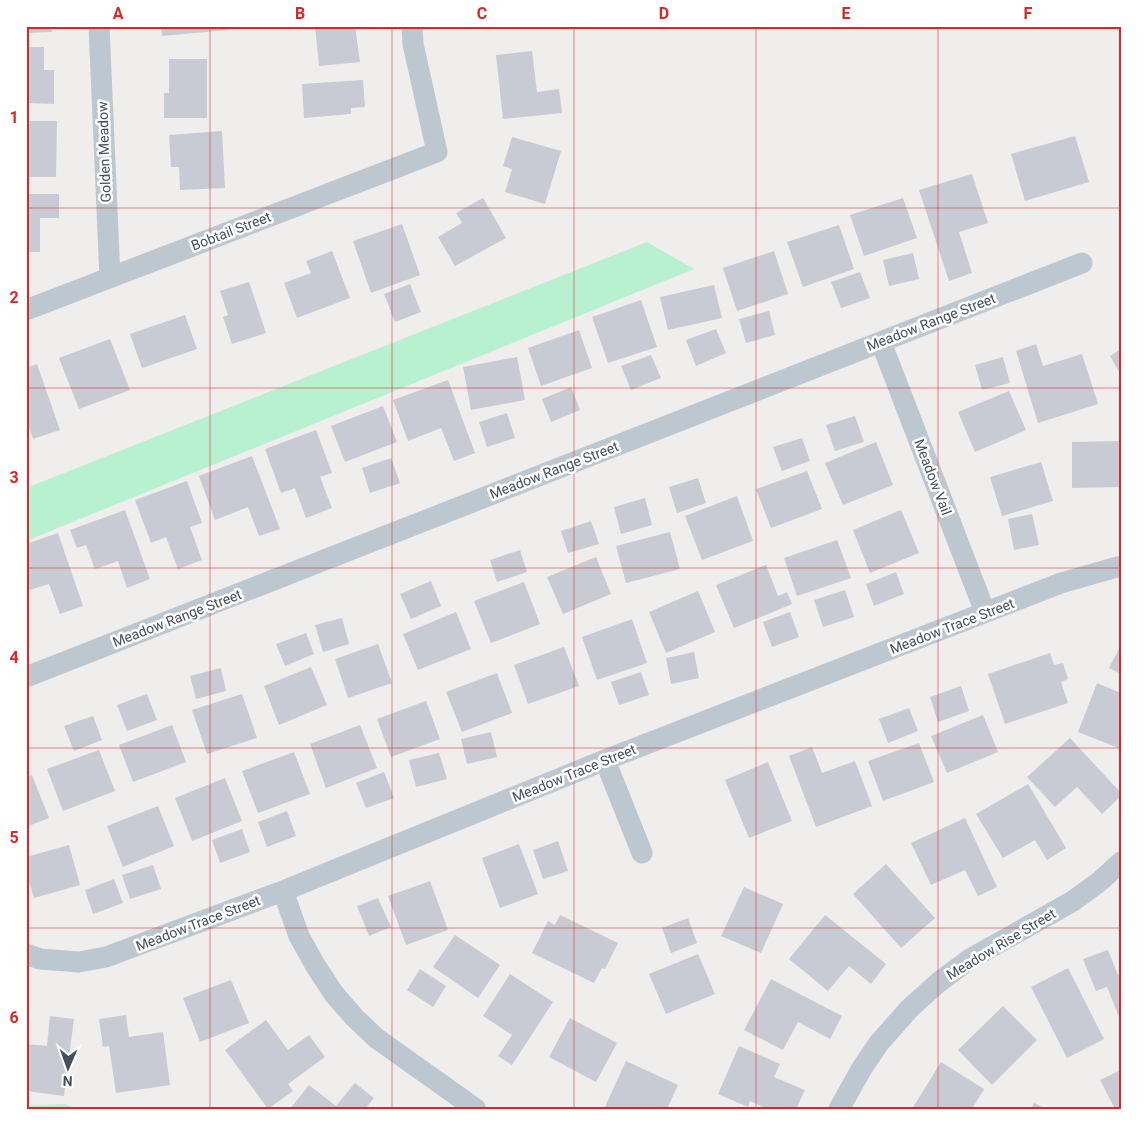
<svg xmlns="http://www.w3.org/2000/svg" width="1147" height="1135" font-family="Roboto,sans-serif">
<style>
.green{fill:#b8f1d0}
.building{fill:#c8cbd3}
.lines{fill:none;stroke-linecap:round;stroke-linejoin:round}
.minor{stroke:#bcc7d0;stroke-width:21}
.grid{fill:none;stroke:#d62828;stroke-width:1;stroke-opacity:0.55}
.labels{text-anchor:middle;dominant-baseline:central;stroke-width:5;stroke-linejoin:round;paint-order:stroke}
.street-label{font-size:14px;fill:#444f5b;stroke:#fff}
.neatline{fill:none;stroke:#d62828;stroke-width:2}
.grid-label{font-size:16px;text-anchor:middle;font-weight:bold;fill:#d62828}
</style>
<rect width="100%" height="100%" fill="#f0eded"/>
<path class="green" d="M 647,242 L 694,269 L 26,541 L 26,488 Z
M 65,1104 L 76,1109 L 26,1109 L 26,1106 Z"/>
<path class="building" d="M 26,26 L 51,26 L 52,32 L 26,33 Z
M 161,26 L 228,26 L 228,30 L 162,36 Z
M 315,26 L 355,26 L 360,62 L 319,66 Z
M 477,26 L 521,26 L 521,29 L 477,29 Z
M 26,47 L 44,47 L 44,70 L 54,70 L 54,104 L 26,103 Z
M 532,51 L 537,92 L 559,89 L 562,113 L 503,119 L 496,55 Z
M 169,59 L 207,59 L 207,118 L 164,118 L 164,93 L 169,93 Z
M 363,80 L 365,107 L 351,108 L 351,114 L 304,118 L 302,84 Z
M 26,121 L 57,121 L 56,177 L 26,177 Z
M 222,131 L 225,188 L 180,190 L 179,167 L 171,167 L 169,135 Z
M 1075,136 L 1089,182 L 1025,201 L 1011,154 Z
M 512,137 L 561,151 L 545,204 L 505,192 L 512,169 L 503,166 Z
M 972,174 L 988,223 L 959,232 L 972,273 L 949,281 L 919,190 Z
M 26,194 L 59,194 L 59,218 L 40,218 L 40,252 L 26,252 Z
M 483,198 L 506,238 L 455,266 L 438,237 L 462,223 L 456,213 Z
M 903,198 L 917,238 L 864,256 L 850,215 Z
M 402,224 L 420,275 L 371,293 L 353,241 Z
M 839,225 L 854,269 L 803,287 L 787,242 Z
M 332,251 L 350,298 L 297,318 L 284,283 L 311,273 L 306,261 Z
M 774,251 L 788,294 L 737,311 L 723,268 Z
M 913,253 L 919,279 L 889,286 L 883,260 Z
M 860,272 L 870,298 L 841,308 L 831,282 Z
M 249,282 L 266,333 L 232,344 L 223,317 L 228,315 L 220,291 Z
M 410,284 L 421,312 L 395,322 L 384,294 Z
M 714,285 L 722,318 L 668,330 L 660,297 Z
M 641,300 L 657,347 L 608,363 L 592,317 Z
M 769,311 L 775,335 L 746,343 L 739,319 Z
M 185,315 L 197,349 L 142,368 L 130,334 Z
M 716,329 L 726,353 L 696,366 L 686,340 Z
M 579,330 L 592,368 L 541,386 L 528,348 Z
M 110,339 L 130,390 L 79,409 L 59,358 Z
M 1036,344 L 1043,366 L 1082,354 L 1098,404 L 1038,423 L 1016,351 Z
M 1121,349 L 1121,375 L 1110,356 Z
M 651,355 L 661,378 L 631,390 L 621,366 Z
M 517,357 L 525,400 L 471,410 L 463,367 Z
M 1003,357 L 1010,383 L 982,390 L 975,365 Z
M 37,364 L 60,430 L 33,439 L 29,427 L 26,427 L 26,368 Z
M 448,380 L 475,453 L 454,461 L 441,428 L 408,441 L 393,400 Z
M 571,387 L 580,410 L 551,422 L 542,399 Z
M 1009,391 L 1026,430 L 975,452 L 958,412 Z
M 383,406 L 397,442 L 345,462 L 331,426 Z
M 507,413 L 515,438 L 487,447 L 479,422 Z
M 855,416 L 864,442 L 835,451 L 826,425 Z
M 316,430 L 332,473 L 320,477 L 332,508 L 306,518 L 295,488 L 281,493 L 265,449 Z
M 802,438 L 810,461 L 782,471 L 773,447 Z
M 1121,441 L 1121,487 L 1072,488 L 1072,442 Z
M 876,442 L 893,485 L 843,505 L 825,463 Z
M 252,456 L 280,529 L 259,536 L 248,507 L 215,520 L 199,476 Z
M 391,458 L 400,483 L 370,493 L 362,468 Z
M 1041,462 L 1053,501 L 1002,516 L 990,477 Z
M 807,471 L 822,509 L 771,528 L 756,489 Z
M 698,478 L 706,503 L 677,513 L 669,487 Z
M 187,481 L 202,523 L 190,527 L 202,560 L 178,569 L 166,537 L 151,543 L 135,500 Z
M 737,496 L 753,541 L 702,560 L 685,516 Z
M 645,498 L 652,525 L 621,534 L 614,507 Z
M 125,510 L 150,579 L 127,588 L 118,561 L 95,569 L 86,545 L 77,548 L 70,530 Z
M 901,510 L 919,553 L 870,573 L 853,530 Z
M 1032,514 L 1039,545 L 1014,550 L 1008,519 Z
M 591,521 L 599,544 L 568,553 L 561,531 Z
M 670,532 L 680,569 L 626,583 L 616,546 Z
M 58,533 L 83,606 L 60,614 L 49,584 L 26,591 L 26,544 Z
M 837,540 L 851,578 L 797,596 L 784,558 Z
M 520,550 L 527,572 L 497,582 L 490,560 Z
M 596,557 L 611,594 L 563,614 L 547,577 Z
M 766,565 L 778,596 L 787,592 L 792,604 L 734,628 L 716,585 Z
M 896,572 L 904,594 L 874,606 L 866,584 Z
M 431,581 L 441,606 L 411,619 L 400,594 Z
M 524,582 L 540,624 L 491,643 L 474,601 Z
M 845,590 L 854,617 L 823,627 L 814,600 Z
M 698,591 L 715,632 L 666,653 L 649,612 Z
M 456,612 L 471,649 L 418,670 L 403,634 Z
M 790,612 L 799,637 L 772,647 L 763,622 Z
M 342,618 L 349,644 L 323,652 L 315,625 Z
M 632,619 L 647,663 L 597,680 L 582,637 Z
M 306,633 L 314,654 L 285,666 L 276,644 Z
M 378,644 L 392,683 L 348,698 L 335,659 Z
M 1121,645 L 1121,674 L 1109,668 Z
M 564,647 L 579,686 L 528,704 L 514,665 Z
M 694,652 L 699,678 L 671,684 L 666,658 Z
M 1050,653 L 1054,665 L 1063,663 L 1068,679 L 1061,682 L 1068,703 L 1005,724 L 988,674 Z
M 311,667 L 327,705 L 279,725 L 264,686 Z
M 221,668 L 226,691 L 196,699 L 190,676 Z
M 641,672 L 649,695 L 619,705 L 611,682 Z
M 497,673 L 512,713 L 462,732 L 446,692 Z
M 1097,683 L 1121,693 L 1121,749 L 1078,732 Z
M 961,686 L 969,711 L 938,722 L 930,697 Z
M 147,694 L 157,720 L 127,731 L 117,705 Z
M 242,694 L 257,738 L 207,754 L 192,710 Z
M 426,701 L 440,739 L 391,757 L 377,719 Z
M 909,708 L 918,731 L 888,743 L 879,719 Z
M 983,715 L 998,752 L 947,773 L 931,736 Z
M 93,716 L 102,740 L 74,751 L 64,726 Z
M 172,725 L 186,762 L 133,782 L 119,745 Z
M 360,725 L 377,768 L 326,788 L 310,744 Z
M 491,732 L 497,757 L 467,764 L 461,739 Z
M 1070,738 L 1121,793 L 1121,796 L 1102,814 L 1077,787 L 1055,807 L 1027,777 Z
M 919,743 L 934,782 L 883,801 L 868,761 Z
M 812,747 L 822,773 L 855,761 L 872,806 L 816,827 L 789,756 Z
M 99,750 L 115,791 L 63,811 L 47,769 Z
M 294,752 L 310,794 L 258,813 L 242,771 Z
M 439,753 L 447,779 L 416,787 L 409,760 Z
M 768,762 L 792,821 L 749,838 L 725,780 Z
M 384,772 L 394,798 L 366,808 L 356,783 Z
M 32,775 L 49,818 L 26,827 L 26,777 Z
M 225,778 L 242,821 L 192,841 L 175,798 Z
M 1028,784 L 1066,848 L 1047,860 L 1035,840 L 1003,858 L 976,814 Z
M 158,806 L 174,846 L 123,867 L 107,826 Z
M 287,811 L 296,836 L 267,847 L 258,822 Z
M 965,818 L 997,887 L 978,896 L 965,870 L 931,885 L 911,843 Z
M 242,829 L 250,852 L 220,863 L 212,840 Z
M 558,841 L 568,871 L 543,879 L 533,850 Z
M 519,844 L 538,894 L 500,908 L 482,858 Z
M 69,845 L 80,885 L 34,898 L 26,872 L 26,857 Z
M 886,864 L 935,918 L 901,948 L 853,894 Z
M 153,865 L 161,889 L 130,899 L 122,875 Z
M 114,879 L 123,903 L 93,914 L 85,890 Z
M 430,881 L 448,930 L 406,945 L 388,896 Z
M 744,887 L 783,904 L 761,953 L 721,936 Z
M 378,898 L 391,927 L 369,936 L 357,906 Z
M 560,915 L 618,943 L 605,969 L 602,968 L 594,983 L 532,953 L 548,921 L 555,925 Z
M 825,915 L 886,964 L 871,984 L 849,966 L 828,991 L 789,959 Z
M 688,918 L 697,943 L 671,953 L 662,928 Z
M 455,935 L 500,965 L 478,998 L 433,967 Z
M 1108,950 L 1118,975 L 1121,974 L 1121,1022 L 1107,987 L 1096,991 L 1083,959 Z
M 698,954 L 715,994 L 666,1014 L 649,974 Z
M 1068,968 L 1104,1039 L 1067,1058 L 1031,987 Z
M 420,969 L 446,986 L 433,1007 L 407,990 Z
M 510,974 L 553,1002 L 512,1065 L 498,1056 L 512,1035 L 483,1016 Z
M 771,979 L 842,1016 L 830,1039 L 798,1022 L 783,1050 L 744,1030 Z
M 231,980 L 249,1023 L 200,1042 L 183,998 Z
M 1003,1006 L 1037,1040 L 992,1085 L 958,1050 Z
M 126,1015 L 129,1037 L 163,1032 L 170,1085 L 116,1093 L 109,1046 L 103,1047 L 99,1019 Z
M 50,1016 L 74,1019 L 64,1096 L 26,1091 L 26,1044 L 47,1046 Z
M 570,1018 L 617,1043 L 596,1082 L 549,1057 Z
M 266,1020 L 288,1050 L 309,1035 L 325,1057 L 288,1084 L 293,1091 L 268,1109 L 225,1050 Z
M 739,1046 L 780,1064 L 774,1077 L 805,1090 L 796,1109 L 767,1109 L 750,1101 L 748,1107 L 718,1094 Z
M 626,1061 L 678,1085 L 667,1109 L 604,1109 Z
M 941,1062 L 984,1089 L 972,1109 L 912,1109 Z
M 1121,1070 L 1121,1109 L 1115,1109 L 1100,1080 Z
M 355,1083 L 374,1098 L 365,1109 L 290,1109 L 309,1085 L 336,1106 Z
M 1034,1103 L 1046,1109 L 1031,1109 Z"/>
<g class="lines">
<path class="minor" d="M 99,26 L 110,278
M 26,310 L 437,152 L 413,44 L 412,26
M 881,342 L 985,612
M 26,677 L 1082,263
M 605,760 L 642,853
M 283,891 L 299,936 L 315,965 L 334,994 L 354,1017 L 376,1038 L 476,1109
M 26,954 L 40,959 L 79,962 L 106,957 L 283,891 L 605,760 L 1061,583 L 1117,567 L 1121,567
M 839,1109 L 862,1068 L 879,1043 L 910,1008 L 939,982 L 970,959 L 1073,901 L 1099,882 L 1121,862"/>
</g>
<path class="grid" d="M 210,26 L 210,1109M 392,26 L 392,1109M 574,26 L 574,1109M 756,26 L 756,1109M 938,26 L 938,1109M 26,208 L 1121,208M 26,388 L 1121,388M 26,568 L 1121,568M 26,748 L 1121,748M 26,928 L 1121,928"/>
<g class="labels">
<g class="street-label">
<text transform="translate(104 152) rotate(-92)">Golden Meadow</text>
<text transform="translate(231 231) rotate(-21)">Bobtail Street</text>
<text transform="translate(931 322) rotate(-21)">Meadow Range Street</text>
<text transform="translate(554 470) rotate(-21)">Meadow Range Street</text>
<text transform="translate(933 477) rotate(69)">Meadow Vail</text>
<text transform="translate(177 618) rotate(-21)">Meadow Range Street</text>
<text transform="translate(952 626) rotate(-21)">Meadow Trace Street</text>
<text transform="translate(574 773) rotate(-22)">Meadow Trace Street</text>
<text transform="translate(198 923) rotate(-21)">Meadow Trace Street</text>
<text transform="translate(1001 944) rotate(-31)">Meadow Rise Street</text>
</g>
</g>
<rect width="1147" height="1135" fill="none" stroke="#ffffff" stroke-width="55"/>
<g transform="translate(68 1068) rotate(182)" stroke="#ffffff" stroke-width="4" paint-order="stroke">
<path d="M0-4L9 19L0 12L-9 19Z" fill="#444f5b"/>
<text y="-8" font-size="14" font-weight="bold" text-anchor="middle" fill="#444f5b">N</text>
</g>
<rect x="28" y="28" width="1092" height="1080" class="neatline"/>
<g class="grid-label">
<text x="118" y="19">A</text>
<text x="300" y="19">B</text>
<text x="482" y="19">C</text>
<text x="664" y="19">D</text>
<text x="846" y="19">E</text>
<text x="1028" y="19">F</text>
<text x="14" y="123">1</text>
<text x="14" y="303">2</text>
<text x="14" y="483">3</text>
<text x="14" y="663">4</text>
<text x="14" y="843">5</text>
<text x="14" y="1023">6</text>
</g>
</svg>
